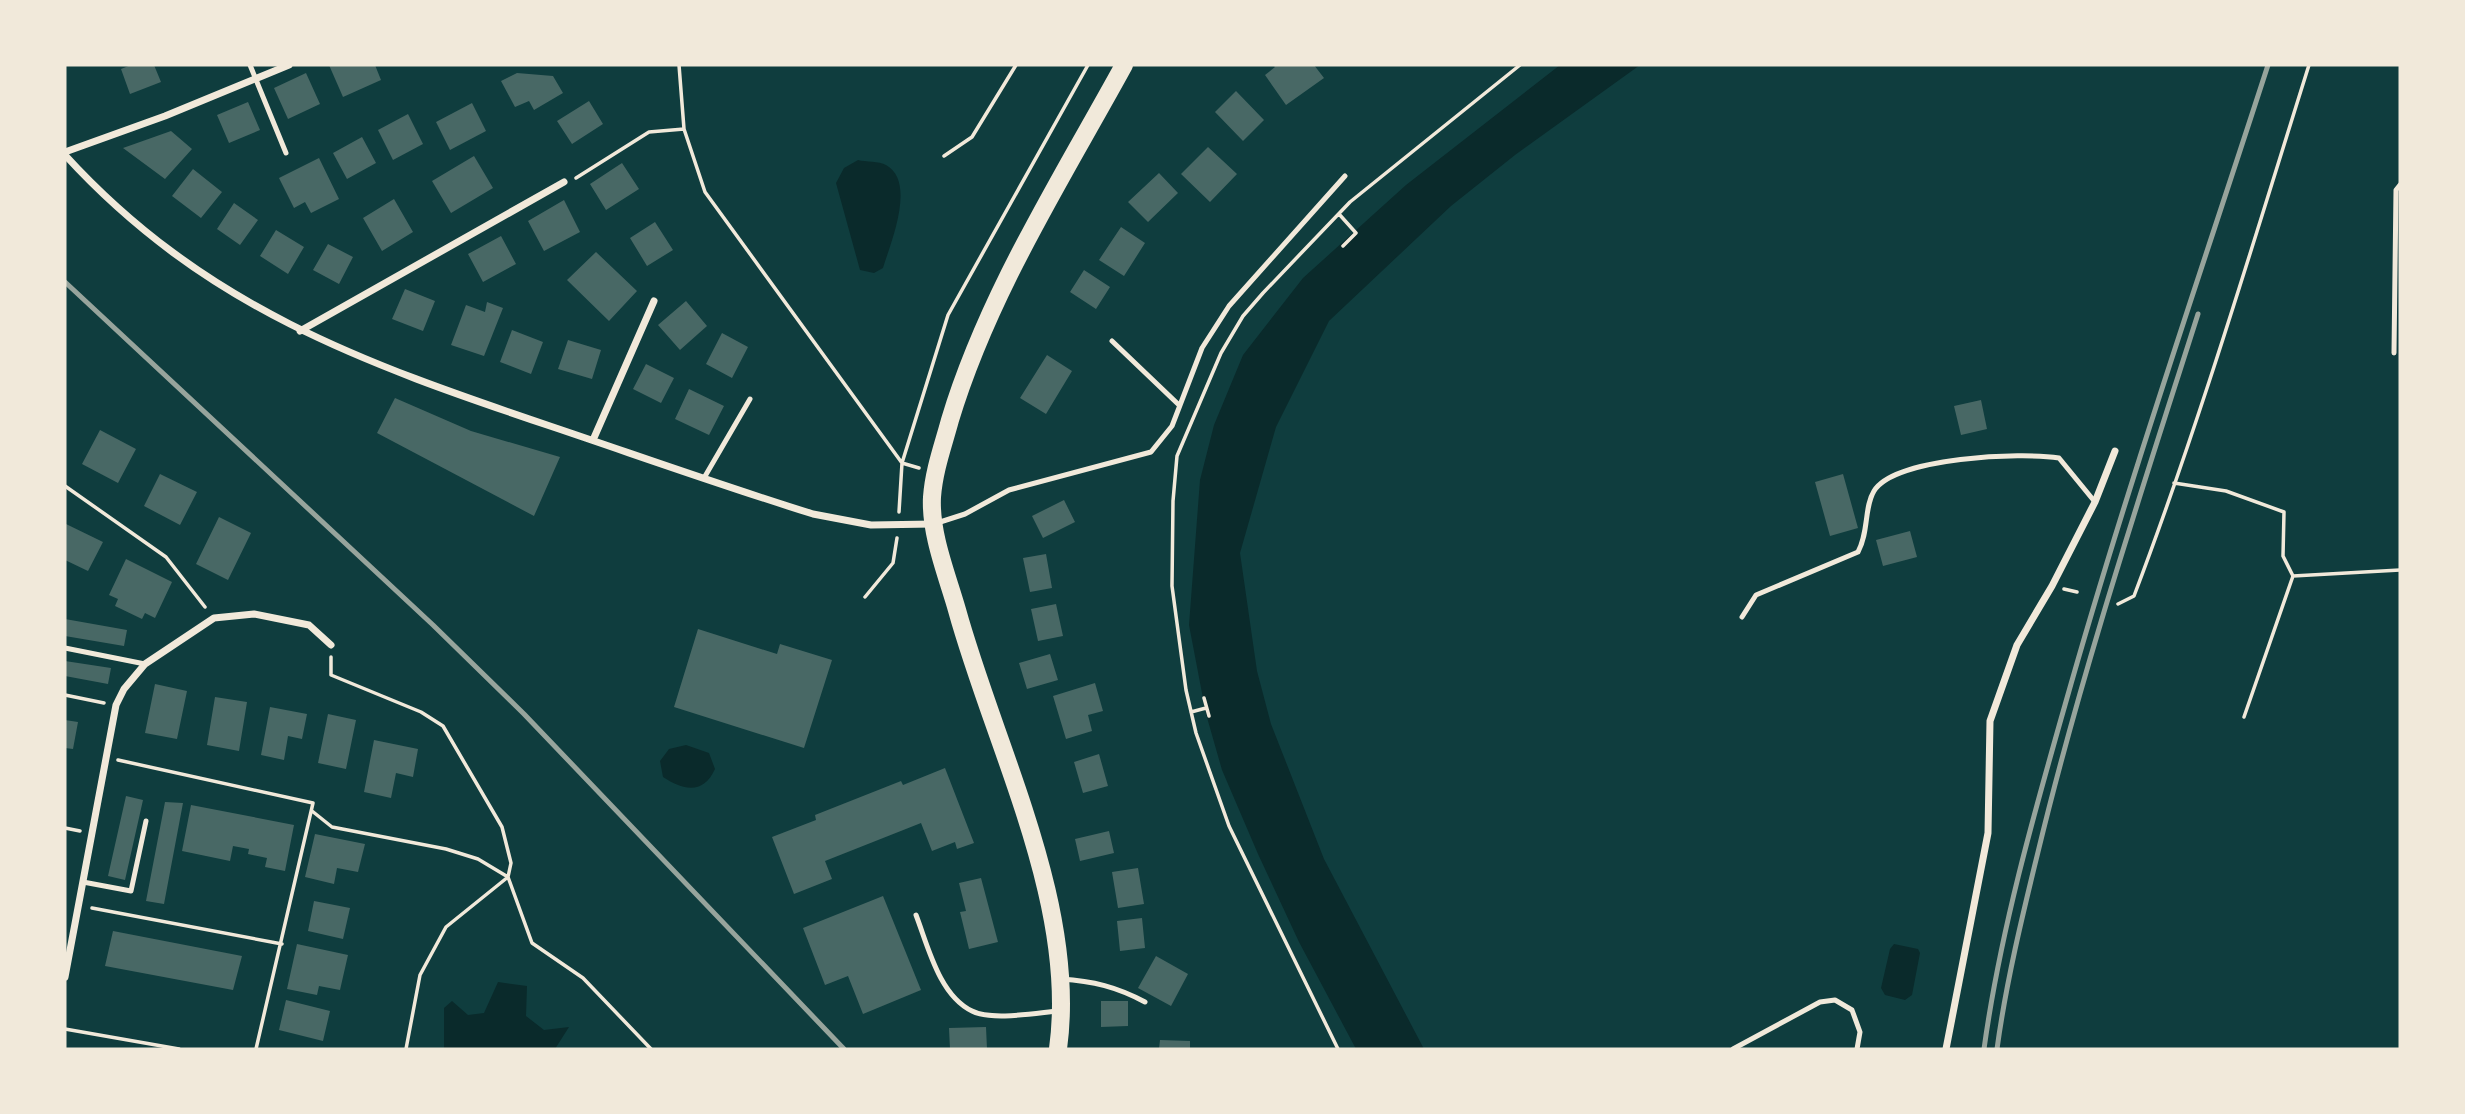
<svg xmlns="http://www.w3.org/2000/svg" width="2465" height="1114" font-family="'Work Sans',sans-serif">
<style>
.water{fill:#0a2a2b}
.building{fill:#486865}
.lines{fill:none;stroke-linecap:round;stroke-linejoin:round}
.path{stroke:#f1e9da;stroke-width:3.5}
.service{stroke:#f1e9da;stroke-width:5}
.minor{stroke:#f1e9da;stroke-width:7}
.primary{stroke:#f1e9da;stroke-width:18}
.rail{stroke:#97a49c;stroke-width:5}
</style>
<rect width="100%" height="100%" fill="#0f3d3e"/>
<path class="water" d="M 1560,65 L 1640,65 L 1515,155 L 1451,206 L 1329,321 L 1276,427 L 1240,553 L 1257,671 L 1271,724 L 1324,859 L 1424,1049 L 1356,1049 L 1299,942 L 1258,854 L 1222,770 L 1206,714 L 1189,625 L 1200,480 L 1214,425 L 1243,355 L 1303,278 L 1406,185 Z
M 858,160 C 866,162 879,161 886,165 C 917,182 890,244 883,268 L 874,273 L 860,270 L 836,183 L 844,168 Z
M 686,745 L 709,753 L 715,769 C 704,794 684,791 663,777 L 660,761 L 669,749 Z
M 1894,944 L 1918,949 L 1920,953 L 1912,995 L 1905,1000 L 1885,995 L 1881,988 L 1890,949 Z
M 498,982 L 527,986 L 526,1016 L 544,1030 L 569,1027 L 555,1049 L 444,1049 L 444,1008 L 452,1001 L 468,1015 L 484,1013 Z"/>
<path class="building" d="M 131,65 L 154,65 L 161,82 L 130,94 L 121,69 Z
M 329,65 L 375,65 L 381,80 L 343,97 Z
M 1273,65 L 1314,65 L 1324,78 L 1286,105 L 1265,75 L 1275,67 Z
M 306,73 L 320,104 L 288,119 L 274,88 Z
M 517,73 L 553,76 L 563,93 L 534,110 L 529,101 L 515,107 L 501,81 Z
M 1236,91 L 1264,120 L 1243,141 L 1215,112 Z
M 589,101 L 603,124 L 572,144 L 557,121 Z
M 248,102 L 260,130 L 229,143 L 217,115 Z
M 472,103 L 486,131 L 450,150 L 436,122 Z
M 408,114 L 423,144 L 393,160 L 378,130 Z
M 171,131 L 192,149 L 165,179 L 123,148 Z
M 362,137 L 376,163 L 347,179 L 333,153 Z
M 1208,147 L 1237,174 L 1210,202 L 1181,174 Z
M 474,156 L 493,188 L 451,213 L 432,181 Z
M 319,158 L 339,199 L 311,213 L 305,202 L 294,208 L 279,178 Z
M 622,163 L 639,189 L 606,210 L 590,184 Z
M 193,169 L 222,192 L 201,218 L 172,196 Z
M 1159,173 L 1178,193 L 1148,222 L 1128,202 Z
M 394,199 L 413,232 L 382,251 L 363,218 Z
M 564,200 L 580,232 L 544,251 L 528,221 Z
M 234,203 L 258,220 L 240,245 L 217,229 Z
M 655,222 L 673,250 L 647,266 L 630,238 Z
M 1121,227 L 1145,243 L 1124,276 L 1099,260 Z
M 276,230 L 304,247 L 288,274 L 260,256 Z
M 501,236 L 516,264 L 483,282 L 468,254 Z
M 328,244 L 353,257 L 339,284 L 313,270 Z
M 596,252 L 637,291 L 609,321 L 567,280 Z
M 1084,270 L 1110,287 L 1096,309 L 1070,292 Z
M 405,289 L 435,301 L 423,331 L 392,319 Z
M 686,301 L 707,326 L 680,350 L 658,325 Z
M 487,302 L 503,308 L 484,356 L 451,345 L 466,305 L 485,312 Z
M 512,330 L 543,342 L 531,374 L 500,362 Z
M 722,333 L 748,347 L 732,378 L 706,364 Z
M 568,340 L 601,350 L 592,379 L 558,369 Z
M 1047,355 L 1072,371 L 1046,414 L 1020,398 Z
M 646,364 L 674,378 L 661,403 L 633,389 Z
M 689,389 L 724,406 L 709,435 L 675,419 Z
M 395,398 L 471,431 L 560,457 L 534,516 L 377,433 Z
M 1981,400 L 1987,429 L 1961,435 L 1954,406 Z
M 100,430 L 136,449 L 118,483 L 82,464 Z
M 160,474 L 197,492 L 180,525 L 144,506 Z
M 1843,474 L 1858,528 L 1830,536 L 1815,482 Z
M 1064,500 L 1075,522 L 1043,538 L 1032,516 Z
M 219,517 L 251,533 L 228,580 L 196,564 Z
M 66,524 L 103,542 L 88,571 L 65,560 Z
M 1910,531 L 1917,557 L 1883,566 L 1876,540 Z
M 1046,554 L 1052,588 L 1030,592 L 1023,558 Z
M 126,559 L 172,582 L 155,618 L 145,613 L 142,619 L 115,606 L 118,599 L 109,595 Z
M 1056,604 L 1063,636 L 1038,641 L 1031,609 Z
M 65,619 L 127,630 L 124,646 L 65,636 Z
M 698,629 L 777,654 L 780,644 L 832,660 L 804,748 L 674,707 Z
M 1050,654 L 1058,680 L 1027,689 L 1019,663 Z
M 65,661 L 111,668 L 108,684 L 65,676 Z
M 1095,683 L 1103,711 L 1088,715 L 1092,731 L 1066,739 L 1053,696 Z
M 155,684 L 187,691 L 177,739 L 145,733 Z
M 215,697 L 247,702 L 239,751 L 207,745 Z
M 270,707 L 307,714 L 302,739 L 288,736 L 284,760 L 261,755 Z
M 328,714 L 356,720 L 346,769 L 318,763 Z
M 65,720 L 78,722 L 73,749 L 65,748 Z
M 374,740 L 418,749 L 413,777 L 396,773 L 391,798 L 364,792 Z
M 1099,754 L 1108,786 L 1083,793 L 1074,762 Z
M 945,768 L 974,843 L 957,849 L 955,842 L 932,851 L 921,823 L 825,861 L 832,879 L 794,894 L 772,837 L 816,820 L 815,815 L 901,781 L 903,785 Z
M 126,796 L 143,800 L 125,880 L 108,876 Z
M 165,802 L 183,803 L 164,904 L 146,901 Z
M 191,805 L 294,825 L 285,871 L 265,867 L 267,858 L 248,854 L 249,849 L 233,846 L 230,861 L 182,851 Z
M 1109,831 L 1114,853 L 1080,861 L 1075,839 Z
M 315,834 L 365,844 L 358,872 L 337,868 L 334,884 L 305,877 Z
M 1138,868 L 1144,904 L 1118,908 L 1112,872 Z
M 981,878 L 998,942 L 969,949 L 960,912 L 966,911 L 959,883 Z
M 883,896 L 921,990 L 863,1014 L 848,976 L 825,985 L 803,928 Z
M 314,901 L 350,908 L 343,939 L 308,931 Z
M 1142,918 L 1145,948 L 1120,951 L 1117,921 Z
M 113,931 L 242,956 L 233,990 L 105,966 Z
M 297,944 L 348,955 L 340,990 L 319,986 L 317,995 L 287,989 Z
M 1156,956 L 1188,974 L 1171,1006 L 1138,988 Z
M 286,1000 L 330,1011 L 323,1041 L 279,1030 Z
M 1101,1001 L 1128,1001 L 1128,1026 L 1101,1027 Z
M 986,1027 L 987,1049 L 950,1049 L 949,1028 Z
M 1160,1040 L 1190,1041 L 1190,1049 L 1159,1049 Z"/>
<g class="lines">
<path class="path" d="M 679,65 L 684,129 L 705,192 L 902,463 L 919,468
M 944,156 L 972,137 L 1016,65
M 576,178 L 649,132 L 684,129
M 1339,214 L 1356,233 L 1343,246
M 2174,483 L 2226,491 L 2284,512 L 2283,556 L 2293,576 L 2244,717
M 65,486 L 166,557 L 205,607
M 899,512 L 902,463 L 948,315 L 1088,65
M 2293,576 L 2400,570
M 2064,589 L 2077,592
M 865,597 L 893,563 L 897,538
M 2118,604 L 2134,596 C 2200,422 2253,243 2309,65
M 331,657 L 331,675 L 421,712 L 443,726 L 502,827 L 511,863 L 508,877 L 532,943 L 583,978 L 651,1049
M 65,695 L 104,703
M 1204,698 L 1209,716
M 1191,712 L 1206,708
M 118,760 L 313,803 L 256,1049
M 312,811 L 332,827 L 446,849 L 478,859 L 508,877 L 446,927 L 420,975 L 406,1049
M 65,828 L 80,831
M 92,908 L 282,944
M 65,1029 L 179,1049
M 1338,1049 L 1229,826 L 1196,733 L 1186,690 L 1172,586 L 1173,501 L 1177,456 L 1221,353 L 1243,316 L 1263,293 L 1350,202 L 1520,65"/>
<path class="service" d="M 250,65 L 286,153
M 1112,341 L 1179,405
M 2394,353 L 2396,190 L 2400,185
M 704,478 L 750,399
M 937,523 L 965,514 L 1009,490 L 1151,452 L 1172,426 L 1202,348 L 1229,306 L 1345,176
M 1742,617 L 1756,595 L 1858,552 C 1869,532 1864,507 1874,491 C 1895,457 2022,452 2059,458 L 2095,502
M 65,648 L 145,664
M 83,882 L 131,891 L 146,821
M 916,915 C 928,946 939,995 972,1011 C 991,1021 1036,1013 1058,1011
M 1061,979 C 1093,981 1117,987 1145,1002
M 1733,1049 L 1820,1002 L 1835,1000 L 1852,1010 L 1860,1032 L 1857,1049"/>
<path class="minor" d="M 65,152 L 165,116 L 289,65
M 65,155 C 204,307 363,363 553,427 C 639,456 726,487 813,514 L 871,525 L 933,524
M 300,331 L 564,182
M 593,440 L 654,301
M 65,977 L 116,705 L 124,689 L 145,664 L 214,618 L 254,614 L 309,625 L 331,645
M 1946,1049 L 1988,833 L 1990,721 L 2017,645 L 2052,586 L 2095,502 L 2115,451"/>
<path class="primary" d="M 1058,1049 C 1078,904 995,748 957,610 C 947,575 930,534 932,497 C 934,470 943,446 950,420 C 988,294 1061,180 1124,65"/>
<path class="rail" d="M 65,282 L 433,625 L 524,714 L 844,1049
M 1984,1049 C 2000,933 2033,817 2065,705 C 2126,489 2199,278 2268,65
M 1997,1049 C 2006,983 2022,917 2038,852 C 2082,670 2141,493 2198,314"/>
</g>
<rect width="2465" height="1114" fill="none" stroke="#f1e9da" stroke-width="133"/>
</svg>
